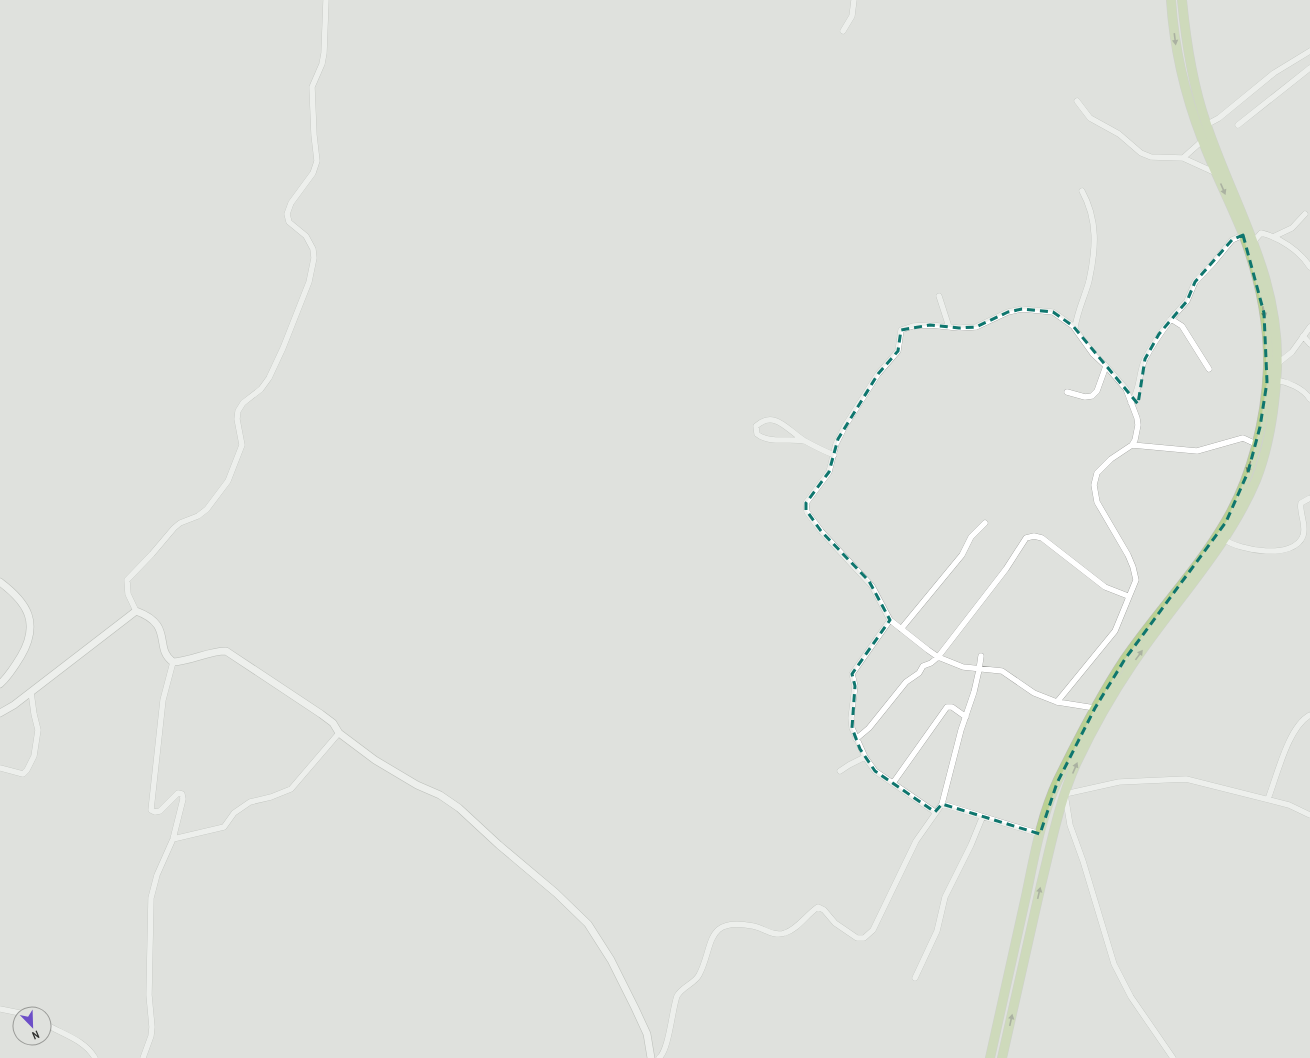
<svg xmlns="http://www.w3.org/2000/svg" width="1310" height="1058" font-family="'Archivo Narrow',sans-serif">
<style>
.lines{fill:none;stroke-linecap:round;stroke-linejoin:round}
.minor-casing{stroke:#91928f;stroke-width:6}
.tertiary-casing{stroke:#91928f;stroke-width:8}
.trunk-casing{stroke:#bcbcbb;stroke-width:10}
.minor{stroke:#fff;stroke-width:5.5}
.tertiary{stroke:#fff;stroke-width:7}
.trunk{stroke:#bad092;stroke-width:9}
.oneway{fill:#6c775a}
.marked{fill:none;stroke:#0f766e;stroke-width:3;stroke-dasharray:8 5;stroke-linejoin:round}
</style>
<rect width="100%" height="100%" fill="#dfe1dd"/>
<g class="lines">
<g class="minor-casing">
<path id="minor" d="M 843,31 L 852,16 L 854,0
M 1077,101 L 1090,118 L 1119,134 L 1141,153 L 1151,157 L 1183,158 L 1202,141
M 1206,125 L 1219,118 L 1274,73 L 1310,51
M 1238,125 L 1310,68
M 1183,158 L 1216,173
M 1275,236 L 1292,228 L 1305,214
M 1254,241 L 1261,233 C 1279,237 1300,251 1310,267
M 939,296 L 949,327
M 1171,319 L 1187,301 L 1195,282 L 1214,262 L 1232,240 L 1243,235
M 1075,328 C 1077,312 1085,296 1089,281 C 1096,249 1098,220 1082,191
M 1303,336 L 1310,344
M 1277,364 L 1292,352 L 1310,327
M 1276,380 C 1288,382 1303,388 1310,399
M 1067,392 L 1085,397 L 1092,396 L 1097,391 L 1106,366
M 1131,403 C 1141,389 1138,374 1145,359 C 1152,345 1162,331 1171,319 L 1182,326 L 1209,369
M 804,441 C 789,438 769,444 757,434 L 756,426 C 775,409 788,431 805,441 C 814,446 824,451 834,455
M 1132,445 L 1197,451 L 1243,438 L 1256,444
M 1224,539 C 1239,551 1294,560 1303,536 C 1307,524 1299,514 1301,503 L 1310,498
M 136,611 L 128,594 L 127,580 L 152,554 L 174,528 L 180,523 L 198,516 L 207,509 L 228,481 L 242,445 L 237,419 L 238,411 L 243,403 L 261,389 L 269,378 L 283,348 L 309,282 L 314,258 L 313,249 L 306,236 L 289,222 L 287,214 L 291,203 L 313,173 L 317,161 L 314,135 L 312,87 L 322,64 L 324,53 L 326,0
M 890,620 L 852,674 L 855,686 L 851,718 L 852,728 L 865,757 L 875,771 L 935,812
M 901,629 L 962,555 L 971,537 L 985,523
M 1057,702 L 1115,631 L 1136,580 L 1133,567 L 1128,555 L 1097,502 L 1094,485 L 1097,473 L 1111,459 L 1132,445 L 1135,440 L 1138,425 L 1137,418 L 1126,389 L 1106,366 L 1093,354 L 1073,326 L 1053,312 L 1022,309 L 1008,312 L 976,327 L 959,328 L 930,325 L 913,326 L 901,330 L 898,351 L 878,374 L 845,426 L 836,444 L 829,472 L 806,503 L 807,512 L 821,531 L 872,586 L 890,620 L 928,650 L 938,657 L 963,667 L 1002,671 L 1034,693 L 1057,702 L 1095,708
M 856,739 L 869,728 L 906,682 L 919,673 L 923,666 L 931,663 L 938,657 L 1006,569 L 1026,538 L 1034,536 L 1042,538 L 1105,587 L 1128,596
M 0,768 L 23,774 L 27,770 L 34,756 L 38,730 L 34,714 L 31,692
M 840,771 L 849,765 L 865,757
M 893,783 L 947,707 L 952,707 L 966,717
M 1268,799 C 1277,776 1288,727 1310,715
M 942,804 L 1040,834
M 173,839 L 224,827 L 234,813 L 250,802 L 271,797 L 291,789 L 339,733
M 915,978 L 937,931 L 945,897 L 971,845 L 982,818
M 0,1009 L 25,1014
M 44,1023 C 61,1034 84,1039 95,1058
M 143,1058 L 151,1036 L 152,1027 L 149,995 L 151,898 L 157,875 L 173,839 L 183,799 L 182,794 L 178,793 L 160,811 L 155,812 L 151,810 L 163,700 L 173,662
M 659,1058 C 669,1050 672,1010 677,996 C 683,986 694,984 699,975 C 714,947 704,916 753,926 C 764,928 773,937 785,933 C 798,929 806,915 818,907 L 824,910 L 835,923 L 857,938 L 864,938 L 873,930 L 916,841 L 942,804 L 961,730 L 974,692 L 979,670 L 981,656
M 1173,1058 L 1131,997 L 1114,964 L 1083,861 L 1070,825 L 1065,794 L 1119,782 L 1186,779 L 1289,805 L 1310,815"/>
</g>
<g class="tertiary-casing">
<path id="tertiary" d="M 0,582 C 28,603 40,623 21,656 C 15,666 9,676 0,684
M 0,713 L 14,705 L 136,611 C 175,625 153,648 173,662 C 192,661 208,651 226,651 L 321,714 L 333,723 L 339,733 L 375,760 L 417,785 L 440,795 L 459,808 L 499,845 L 556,893 L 588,924 L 611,960 L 635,1008 L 647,1034 L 651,1058"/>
</g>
<g class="trunk-casing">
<path id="trunk" d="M 990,1058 C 1002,1004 1014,950 1026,896 C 1034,858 1041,816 1058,780 C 1078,739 1099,698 1124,660 C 1156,613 1197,571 1226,521 C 1252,477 1266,419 1268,368 C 1269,323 1259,276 1243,234 C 1230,202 1214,171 1202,139 C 1185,95 1174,47 1171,0
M 1002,1058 C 1015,1000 1028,943 1041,885 C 1051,845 1059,802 1076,764 C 1092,730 1111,696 1132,665 C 1173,603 1227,549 1256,480 C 1270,445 1275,405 1277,368 C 1280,275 1234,207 1206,123 C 1192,83 1186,42 1182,0"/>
</g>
<use href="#minor" class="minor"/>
<use href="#tertiary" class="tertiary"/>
<use href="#trunk" class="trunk"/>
</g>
<defs><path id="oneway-solid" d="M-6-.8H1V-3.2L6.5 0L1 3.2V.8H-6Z"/></defs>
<g class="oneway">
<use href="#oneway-solid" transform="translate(1175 39) rotate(83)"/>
<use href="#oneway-solid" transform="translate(1223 189) rotate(67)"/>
<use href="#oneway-solid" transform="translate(1264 312) rotate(80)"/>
<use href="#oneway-solid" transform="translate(1249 467) rotate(107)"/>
<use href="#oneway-solid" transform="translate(1139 655) rotate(-54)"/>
<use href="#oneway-solid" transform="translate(1075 768) rotate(-67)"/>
<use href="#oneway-solid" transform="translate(1039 893) rotate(-77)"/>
<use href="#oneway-solid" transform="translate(1011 1020) rotate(-78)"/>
</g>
<path d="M0 0H1310V1058H0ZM 1243,235 L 1264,313 L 1267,382 L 1260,427 L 1248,472 L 1226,522 L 1125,659 L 1095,708 L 1057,783 L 1040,834 L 942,804 L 935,812 L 875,771 L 860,749 L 852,728 L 855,686 L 852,674 L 890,620 L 869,581 L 821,531 L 806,510 L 806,503 L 829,472 L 838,439 L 878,374 L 898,351 L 901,330 L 930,325 L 959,328 L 976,327 L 1008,312 L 1022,309 L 1053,312 L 1073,326 L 1138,404 L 1145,359 L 1159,334 L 1187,301 L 1195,282 L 1232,240 Z" fill="#dfe1dd" fill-opacity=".55" fill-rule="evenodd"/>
<path class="marked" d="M 1243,235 L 1264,313 L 1267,382 L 1260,427 L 1248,472 L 1226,522 L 1125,659 L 1095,708 L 1057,783 L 1040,834 L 942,804 L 935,812 L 875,771 L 860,749 L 852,728 L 855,686 L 852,674 L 890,620 L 869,581 L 821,531 L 806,510 L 806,503 L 829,472 L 838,439 L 878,374 L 898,351 L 901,330 L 930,325 L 959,328 L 976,327 L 1008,312 L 1022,309 L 1053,312 L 1073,326 L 1138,404 L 1145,359 L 1159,334 L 1187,301 L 1195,282 L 1232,240 Z"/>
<g transform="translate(32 1026) rotate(157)"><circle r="19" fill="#dfe1dd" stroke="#989996"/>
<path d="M0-3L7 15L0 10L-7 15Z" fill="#6c4ec7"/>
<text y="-6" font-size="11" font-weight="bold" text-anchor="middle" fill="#2d2e2c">N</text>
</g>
</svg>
